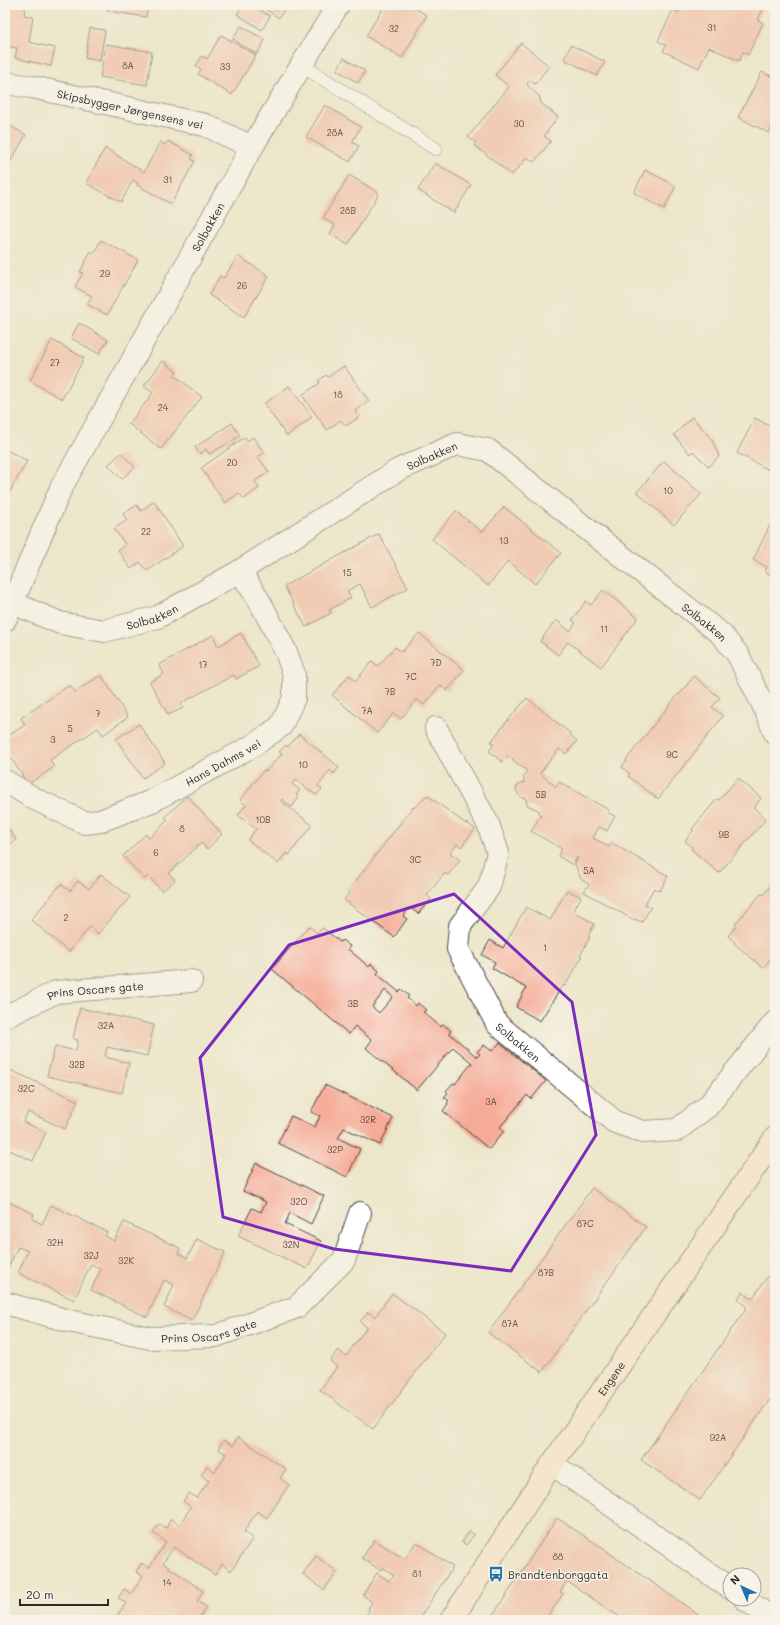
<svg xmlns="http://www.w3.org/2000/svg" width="780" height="1625" font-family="Mali,sans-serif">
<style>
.building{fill:#f6ab97;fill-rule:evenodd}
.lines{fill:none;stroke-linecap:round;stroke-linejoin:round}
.service-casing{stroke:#484743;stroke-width:14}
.minor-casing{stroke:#484743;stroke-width:24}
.secondary-casing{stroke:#484743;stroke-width:24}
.service{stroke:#fff;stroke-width:13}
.minor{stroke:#fff;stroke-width:22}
.secondary{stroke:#fce5cf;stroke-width:22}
.marked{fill:none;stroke:#7b2cbf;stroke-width:3;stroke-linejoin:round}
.labels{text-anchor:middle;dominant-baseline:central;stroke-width:3;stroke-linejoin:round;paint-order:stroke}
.number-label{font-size:9px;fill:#5e4b46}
.street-label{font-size:11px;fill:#2b2b2b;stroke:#f7f3e8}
.poi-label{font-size:11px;fill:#2b2b2b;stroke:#f7f3e8;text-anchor:start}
</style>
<rect width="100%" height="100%" fill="#f7f3e8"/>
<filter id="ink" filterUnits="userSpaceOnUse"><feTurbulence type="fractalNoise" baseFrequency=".025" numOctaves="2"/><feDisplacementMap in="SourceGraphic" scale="8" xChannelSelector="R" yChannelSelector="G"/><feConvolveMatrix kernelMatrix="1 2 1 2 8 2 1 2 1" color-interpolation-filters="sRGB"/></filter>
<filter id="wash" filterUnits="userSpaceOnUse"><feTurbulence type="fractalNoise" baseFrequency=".012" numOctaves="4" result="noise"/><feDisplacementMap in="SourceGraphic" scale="16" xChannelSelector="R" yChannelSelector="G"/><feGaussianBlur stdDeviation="0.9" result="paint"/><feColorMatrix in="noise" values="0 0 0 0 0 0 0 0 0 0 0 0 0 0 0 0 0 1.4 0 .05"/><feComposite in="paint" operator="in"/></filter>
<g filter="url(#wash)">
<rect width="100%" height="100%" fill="#ece6ca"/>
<g id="blocks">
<path class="building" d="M 5,5 L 26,5 L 24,15 L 33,17 L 29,42 L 55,48 L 51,66 L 15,58 L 17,48 L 5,46 Z
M 109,5 L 148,5 L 146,17 L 108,11 Z
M 243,5 L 252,5 L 270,16 L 262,30 L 237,14 Z
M 259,5 L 287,5 L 279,18 Z
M 385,5 L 416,5 L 414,8 L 427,15 L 402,58 L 366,36 Z
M 683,5 L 765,5 L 758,20 L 763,23 L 748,55 L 743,52 L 739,61 L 709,47 L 699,68 L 663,51 L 666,45 L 658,41 L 673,10 L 679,13 Z
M 241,26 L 265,40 L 257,54 L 233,39 Z
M 90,28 L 105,30 L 100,61 L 85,58 Z
M 221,35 L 256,55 L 232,95 L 198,74 L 201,69 L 196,66 L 202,56 L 207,59 Z
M 521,43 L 549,66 L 535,84 L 529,80 L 527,85 L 539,96 L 541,103 L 558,117 L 544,136 L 551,141 L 534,162 L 527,157 L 512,175 L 474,145 L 476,143 L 468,137 L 509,87 L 495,75 Z
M 106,44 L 152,52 L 147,85 L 100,77 Z
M 571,45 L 605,62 L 597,76 L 564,59 Z
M 344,58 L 365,71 L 358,83 L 337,70 Z
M 762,72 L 775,78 L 775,121 L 769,133 L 738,117 Z
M 325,105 L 361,127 L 352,142 L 359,146 L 350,162 L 306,137 Z
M 5,123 L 26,135 L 5,171 Z
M 168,141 L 193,155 L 191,159 L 195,161 L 171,204 L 137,185 L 138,183 L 133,180 L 121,202 L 86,183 L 105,148 L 144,172 L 160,142 L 165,145 Z
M 435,163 L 471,185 L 454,213 L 418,190 Z
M 645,170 L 676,186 L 664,209 L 634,193 Z
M 349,175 L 379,193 L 348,245 L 330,234 L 335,225 L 323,218 Z
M 101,240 L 138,260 L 107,315 L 87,304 L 92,296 L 75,287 L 83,273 L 80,272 L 91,251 L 94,253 Z
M 238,256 L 269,276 L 244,317 L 209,295 L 220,276 L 224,278 Z
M 79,323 L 108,340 L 99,354 L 71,338 Z
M 52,340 L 84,358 L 62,399 L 30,381 Z
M 163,361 L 177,372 L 174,375 L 202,397 L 161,449 L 129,424 L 153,393 L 144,386 Z
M 344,366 L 369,401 L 355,411 L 359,417 L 346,426 L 341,420 L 327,430 L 302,395 L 320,383 L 318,381 L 326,375 L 328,377 Z
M 289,386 L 312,417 L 287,436 L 264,404 Z
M 692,417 L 712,440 L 719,456 L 709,467 L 693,451 L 690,454 L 674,435 Z
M 755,418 L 775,429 L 775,473 L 737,453 Z
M 232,423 L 240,436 L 209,454 L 206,449 L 200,454 L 195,447 Z
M 245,437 L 247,441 L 253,437 L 264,453 L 258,457 L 269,472 L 255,481 L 259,488 L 244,499 L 239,493 L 225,503 L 201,468 Z
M 5,449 L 27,461 L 5,500 Z
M 121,453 L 135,467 L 122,479 L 108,465 Z
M 664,461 L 701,494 L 674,525 L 637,492 Z
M 154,501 L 183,546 L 147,571 L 140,562 L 131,569 L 118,550 L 126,545 L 114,529 L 127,520 L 123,514 L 137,505 L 141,511 Z
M 504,507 L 561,553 L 535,584 L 508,561 L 488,586 L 432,539 L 456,511 L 482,532 Z
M 770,525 L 775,527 L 775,577 L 765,572 L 767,567 L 753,560 Z
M 379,534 L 408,588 L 372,607 L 360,584 L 347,591 L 351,598 L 329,610 L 331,613 L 306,627 L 284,586 Z
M 603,590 L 638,618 L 601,667 L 568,642 L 558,655 L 540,641 L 556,620 L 570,631 L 576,623 L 572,620 L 586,601 L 591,605 Z
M 241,633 L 259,666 L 236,679 L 234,675 L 181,703 L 183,708 L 168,715 L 150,682 L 164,674 L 159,665 L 213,635 L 218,646 Z
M 419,633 L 464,670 L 447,691 L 440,685 L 424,705 L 417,699 L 401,719 L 394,713 L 377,733 L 332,695 L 349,675 L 356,681 L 372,661 L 378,666 L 395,647 L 402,652 Z
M 101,675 L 128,717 L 103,735 L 98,728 L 50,760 L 54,767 L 28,784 L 5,749 L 5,738 L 25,725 L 21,718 L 70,685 L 75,692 Z
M 694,676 L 720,698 L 712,707 L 723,716 L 658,799 L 628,776 L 630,774 L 622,767 L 627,761 L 626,760 L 678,694 L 679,695 Z
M 527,698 L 571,734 L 570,735 L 577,741 L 566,754 L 559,749 L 540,773 L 556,787 L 559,782 L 609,810 L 607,812 L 615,816 L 607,831 L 599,827 L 593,838 L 609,847 L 612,843 L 668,876 L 660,891 L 654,888 L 645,904 L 651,907 L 642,922 L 634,919 L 634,920 L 584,892 L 589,884 L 581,879 L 575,864 L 578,858 L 577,857 L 573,865 L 558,856 L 562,849 L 531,831 L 541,815 L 538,813 L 540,811 L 527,805 L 526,798 L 522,798 L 517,793 L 516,788 L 520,783 L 524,783 L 524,776 L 527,771 L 508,756 L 502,762 L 489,751 L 494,744 L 491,742 L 503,726 Z
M 139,724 L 165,763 L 143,778 L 116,739 Z
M 299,734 L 339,767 L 334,774 L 330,770 L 318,786 L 322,789 L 316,795 L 296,780 L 292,784 L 300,790 L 296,795 L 299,797 L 292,807 L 282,799 L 281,801 L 312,825 L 289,855 L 286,853 L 278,864 L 248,840 L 256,829 L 238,815 L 246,805 L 240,800 L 264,770 L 266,771 L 282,754 L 279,752 L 286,745 L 288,747 Z
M 738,778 L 761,798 L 754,808 L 766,819 L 719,873 L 691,849 L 692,847 L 685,841 L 693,831 L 692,829 L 717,799 L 719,800 Z
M 427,795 L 466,824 L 467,823 L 475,829 L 461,847 L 457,844 L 450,853 L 460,860 L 448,875 L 445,873 L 427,895 L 431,899 L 418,914 L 410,907 L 403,916 L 407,919 L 394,937 L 344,900 L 350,892 L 348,891 L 413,807 L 414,808 Z
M 187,796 L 222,834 L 207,849 L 201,843 L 169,873 L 175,880 L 162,891 L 148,876 L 144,879 L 123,856 L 146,834 L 149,838 L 168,820 L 165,817 Z
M 5,823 L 16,840 L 5,847 Z
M 101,874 L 130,897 L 98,934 L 90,927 L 69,952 L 31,920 L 61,884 L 70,891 L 78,881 L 89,889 Z
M 775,881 L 775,954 L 763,968 L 734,943 L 735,942 L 728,936 L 736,926 L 735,924 L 761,894 L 763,895 Z
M 567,890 L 581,897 L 573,912 L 593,923 L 594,925 L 588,936 L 590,937 L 580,956 L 582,957 L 565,986 L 563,985 L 540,1021 L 516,1007 L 526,988 L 492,968 L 495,962 L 482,955 L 490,940 L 503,948 L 526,907 L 550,920 Z
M 309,926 L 317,933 L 323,928 L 340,942 L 342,940 L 350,946 L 348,949 L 369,967 L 371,964 L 379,971 L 377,974 L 399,992 L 401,989 L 409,996 L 407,998 L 416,1006 L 418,1003 L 426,1010 L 423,1012 L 441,1027 L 443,1024 L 451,1031 L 449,1033 L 477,1057 L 480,1054 L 477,1052 L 484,1045 L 492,1051 L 500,1043 L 546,1081 L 531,1099 L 527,1095 L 500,1127 L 504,1131 L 489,1149 L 443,1111 L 448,1104 L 447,1103 L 449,1101 L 444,1097 L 448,1093 L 446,1091 L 453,1083 L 455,1084 L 472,1063 L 453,1047 L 417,1090 L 366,1048 L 372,1040 L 355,1026 L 349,1034 L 272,969 ZM 385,990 L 393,997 L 379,1013 L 372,1007 Z
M 80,1008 L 154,1025 L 147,1056 L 107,1047 L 105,1057 L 129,1063 L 122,1093 L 47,1076 L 55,1046 L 76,1051 L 78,1040 L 73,1039 Z
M 8,1069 L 78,1101 L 65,1129 L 28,1112 L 23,1122 L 46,1132 L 33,1161 L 5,1148 L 5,1076 Z
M 325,1085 L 393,1118 L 380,1145 L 344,1128 L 338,1138 L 360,1149 L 347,1177 L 278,1143 L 291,1116 L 315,1127 L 320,1116 L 311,1112 Z
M 256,1163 L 324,1196 L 311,1224 L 290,1213 L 285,1224 L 321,1241 L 307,1269 L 238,1236 L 252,1208 L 261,1212 L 266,1202 L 243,1191 Z
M 592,1188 L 646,1227 L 542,1372 L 488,1333 Z
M 5,1200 L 34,1214 L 32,1219 L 42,1224 L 51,1205 L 107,1232 L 105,1236 L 114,1241 L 124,1222 L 180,1248 L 178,1253 L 187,1258 L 197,1239 L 225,1252 L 192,1321 L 164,1307 L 174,1285 L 164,1280 L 147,1317 L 91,1290 L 101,1269 L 91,1264 L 74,1300 L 18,1273 L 28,1251 L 18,1247 L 5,1274 Z
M 775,1266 L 775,1392 L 700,1500 L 641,1460 L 747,1307 L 738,1300 L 742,1292 L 752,1299 Z
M 392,1293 L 445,1333 L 373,1429 L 320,1390 L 337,1367 L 330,1361 L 338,1350 L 346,1356 L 367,1327 L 360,1322 L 368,1312 L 375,1317 Z
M 238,1437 L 286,1469 L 280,1478 L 289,1485 L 267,1518 L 257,1511 L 244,1532 L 253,1538 L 231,1571 L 222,1564 L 215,1575 L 174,1547 L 163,1563 L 203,1591 L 197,1601 L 206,1607 L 198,1620 L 114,1620 L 126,1603 L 118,1598 L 124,1589 L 131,1594 L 143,1576 L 136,1572 L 142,1563 L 149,1568 L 166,1542 L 153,1533 L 159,1524 L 166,1528 L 171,1519 L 179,1525 L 191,1507 L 183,1501 L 189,1493 L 197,1498 L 209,1481 L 201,1475 L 207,1466 L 215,1472 L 226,1454 L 218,1449 L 224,1440 L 233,1446 Z
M 557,1518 L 598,1545 L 706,1620 L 624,1620 L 567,1581 L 560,1592 L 563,1594 L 545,1620 L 490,1620 Z
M 470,1531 L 474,1535 L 466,1545 L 462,1542 Z
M 374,1540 L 405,1559 L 416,1542 L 453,1567 L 418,1620 L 374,1620 L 366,1615 L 370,1610 L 368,1609 L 372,1602 L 363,1595 L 377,1573 L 389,1581 L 394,1575 L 382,1567 L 380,1570 L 362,1558 Z
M 316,1556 L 337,1572 L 324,1590 L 303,1574 Z"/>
</g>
</g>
<g filter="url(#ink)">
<use href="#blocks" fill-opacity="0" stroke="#484743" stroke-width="1"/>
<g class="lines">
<g class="service-casing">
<path id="service" d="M 301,65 L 436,149"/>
</g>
<g class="minor-casing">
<g id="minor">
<path id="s1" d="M 5,83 L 32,87 L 205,125 L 252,147"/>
<path id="s2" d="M 13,603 L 60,623 L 104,631 L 158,617 L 240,571 L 398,470 L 457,444 L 488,450 L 587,529 L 721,634 L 738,655 L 766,711 L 775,733"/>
<path id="s3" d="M 5,620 L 61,488 L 252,147 L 338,5"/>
<path id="s4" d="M 436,728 L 488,824 L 498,853 L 489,887 L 460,926 L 458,949 L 497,1024 L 615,1122 L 643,1132 L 677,1130 L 708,1106 L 775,1022"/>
<path id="s5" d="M 5,781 L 35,799 L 85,823 L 100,821 L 152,801 L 254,745 L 281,726 L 294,698 L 294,674 L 286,652 L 260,602 L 240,571"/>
<path id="s6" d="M 5,1017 L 56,992 L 191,981"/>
<path id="s7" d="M 5,1303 L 69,1321 L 150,1338 L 216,1336 L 297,1307 L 344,1260 L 360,1213"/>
<path d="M 552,1464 L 730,1588"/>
<path d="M 745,1599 L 774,1620"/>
</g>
</g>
<g class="secondary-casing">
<g id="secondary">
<path id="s8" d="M 451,1620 L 552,1464 L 775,1138"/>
</g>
</g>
<use href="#service" class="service"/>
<use href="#minor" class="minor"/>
<use href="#secondary" class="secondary"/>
</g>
</g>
<path d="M0 0H780V1625H0ZM 454,894 L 572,1002 L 596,1135 L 511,1271 L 334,1249 L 223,1217 L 200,1058 L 289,945 Z" fill="#ece6ca" fill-opacity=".55" fill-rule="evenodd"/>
<path class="marked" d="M 454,894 L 572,1002 L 596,1135 L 511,1271 L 334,1249 L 223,1217 L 200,1058 L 289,945 Z"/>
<defs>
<g id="bus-bare" transform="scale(1.2)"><path d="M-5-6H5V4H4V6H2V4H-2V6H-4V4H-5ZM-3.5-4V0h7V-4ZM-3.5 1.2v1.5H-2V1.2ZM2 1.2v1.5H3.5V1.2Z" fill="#1f6fb2" stroke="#f7f3e8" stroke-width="2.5" paint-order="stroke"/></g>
</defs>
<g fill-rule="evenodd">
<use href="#bus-bare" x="496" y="1574"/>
</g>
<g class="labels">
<g class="number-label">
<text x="712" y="27">31</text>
<text x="394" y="28">32</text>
<text x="128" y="65">8A</text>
<text x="225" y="66">33</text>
<text x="519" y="123">30</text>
<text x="335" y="132">28A</text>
<text x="168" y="179">31</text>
<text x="348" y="210">28B</text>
<text x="105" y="273">29</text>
<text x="242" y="285">26</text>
<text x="55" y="362">27</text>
<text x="338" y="394">18</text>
<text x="163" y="407">24</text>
<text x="232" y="462">20</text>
<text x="668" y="490">10</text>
<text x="146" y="531">22</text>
<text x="504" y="540">13</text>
<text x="347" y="572">15</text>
<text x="604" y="628">11</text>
<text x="436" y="662">7D</text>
<text x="203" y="664">17</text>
<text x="411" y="676">7C</text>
<text x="390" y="691">7B</text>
<text x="367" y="710">7A</text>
<text x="98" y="713">7</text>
<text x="70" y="728">5</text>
<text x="53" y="739">3</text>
<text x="672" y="754">9C</text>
<text x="303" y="764">10</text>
<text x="541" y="794">5B</text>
<text x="263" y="819">10B</text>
<text x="182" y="828">8</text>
<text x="724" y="834">9B</text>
<text x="156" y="852">6</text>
<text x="415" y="859">3C</text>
<text x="589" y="870">5A</text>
<text x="66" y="917">2</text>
<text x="545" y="947">1</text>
<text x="353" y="1003">3B</text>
<text x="106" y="1025">32A</text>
<text x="77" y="1064">32B</text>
<text x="26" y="1088">32C</text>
<text x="491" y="1101">3A</text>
<text x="368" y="1119">32R</text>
<text x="335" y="1149">32P</text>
<text x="299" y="1201">32O</text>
<text x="585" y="1223">87C</text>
<text x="55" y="1242">32H</text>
<text x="291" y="1244">32N</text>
<text x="91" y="1255">32J</text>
<text x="126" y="1260">32K</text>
<text x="546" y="1272">87B</text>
<text x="510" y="1323">87A</text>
<text x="718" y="1437">92A</text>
<text x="558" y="1556">88</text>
<text x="417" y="1573">81</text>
<text x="167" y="1582">14</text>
</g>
<g class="street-label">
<text stroke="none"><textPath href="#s1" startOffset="128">Skipsbygger Jørgensens vei</textPath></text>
<text stroke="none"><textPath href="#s3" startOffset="443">Solbakken</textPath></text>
<text stroke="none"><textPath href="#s2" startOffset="470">Solbakken</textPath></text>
<text stroke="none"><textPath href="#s2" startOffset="146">Solbakken</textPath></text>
<text stroke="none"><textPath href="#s2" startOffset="806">Solbakken</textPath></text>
<text stroke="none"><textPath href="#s5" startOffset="242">Hans Dahms vei</textPath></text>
<text stroke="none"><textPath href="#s6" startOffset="96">Prins Oscars gate</textPath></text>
<text stroke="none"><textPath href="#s4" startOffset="359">Solbakken</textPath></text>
<text stroke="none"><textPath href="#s7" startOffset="209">Prins Oscars gate</textPath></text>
<text stroke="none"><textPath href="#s8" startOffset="290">Engene</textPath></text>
</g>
<g class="poi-label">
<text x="508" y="1574">Brandtenborggata</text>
</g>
</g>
<rect width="780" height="1625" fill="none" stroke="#f7f3e8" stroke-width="20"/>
<g transform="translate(742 1587) rotate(316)"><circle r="19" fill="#f7f3e8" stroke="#a5a39c"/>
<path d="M0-3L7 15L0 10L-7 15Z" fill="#1f6fb2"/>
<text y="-6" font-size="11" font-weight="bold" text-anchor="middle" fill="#2b2b2b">N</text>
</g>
<path d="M20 1599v6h88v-6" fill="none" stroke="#2b2b2b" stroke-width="2"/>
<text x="26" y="1599" font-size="12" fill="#2b2b2b" stroke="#f7f3e8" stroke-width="3" paint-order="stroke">20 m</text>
</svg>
